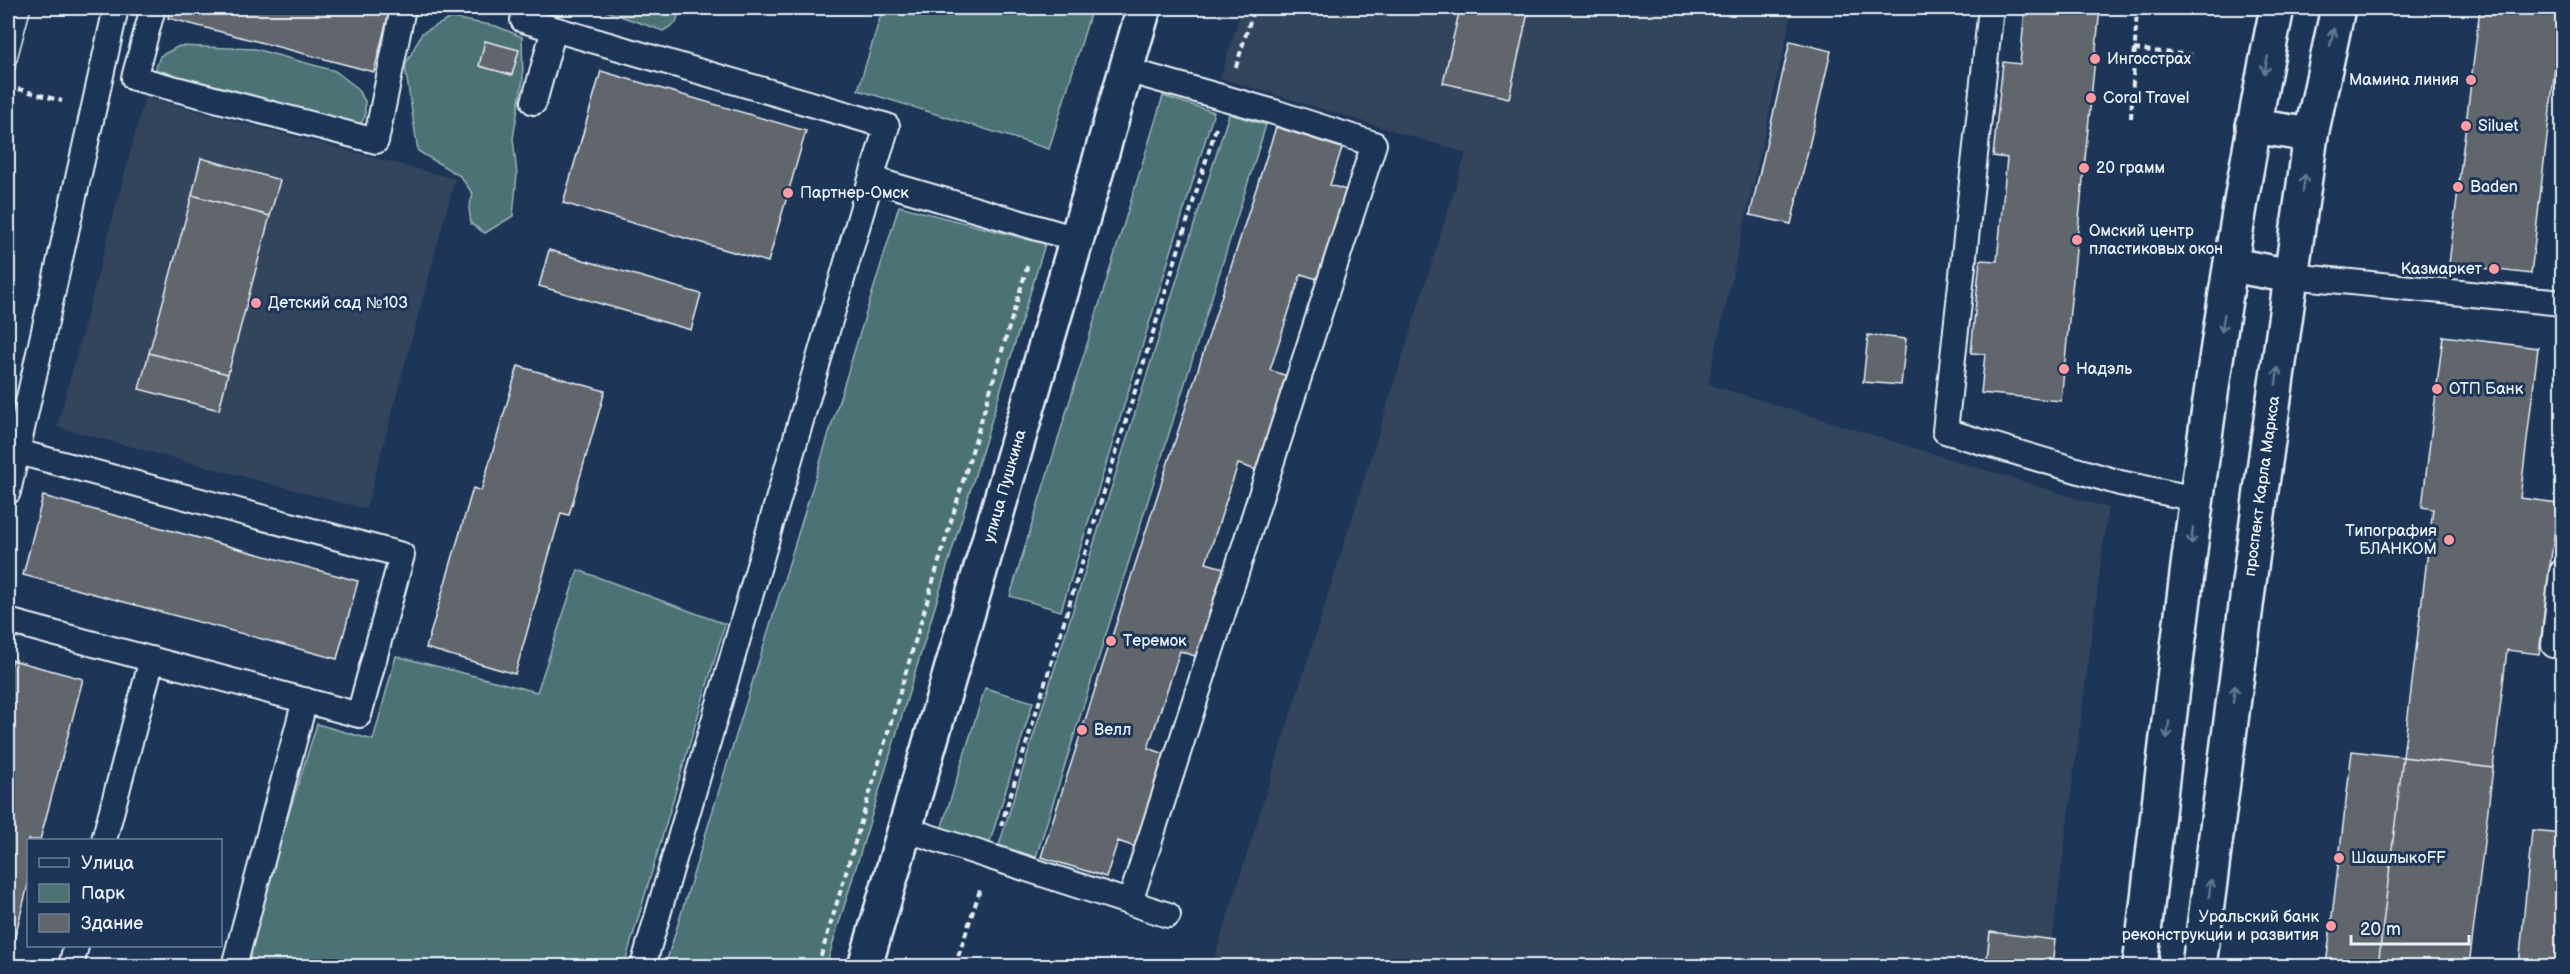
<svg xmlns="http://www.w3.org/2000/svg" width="2570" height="974" font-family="'Balsamiq Sans',sans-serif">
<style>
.built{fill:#31445d}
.green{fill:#4c7274;stroke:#9ab2b6;stroke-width:1.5}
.building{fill:#61666c;stroke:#e8f1f8;stroke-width:1.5}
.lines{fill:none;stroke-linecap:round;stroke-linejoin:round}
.lane-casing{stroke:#e8f1f8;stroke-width:28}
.secondary-casing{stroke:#e8f1f8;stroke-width:38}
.primary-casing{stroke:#e8f1f8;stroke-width:38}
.path{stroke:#e8f1f8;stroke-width:4;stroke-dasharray:6 4.5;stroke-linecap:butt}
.lane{stroke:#1d3557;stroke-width:24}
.secondary{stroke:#1d3557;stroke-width:33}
.primary{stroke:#1d3557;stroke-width:33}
.tram{stroke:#e8f1f8;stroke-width:1.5}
.oneway{stroke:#64778f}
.poi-dot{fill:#ff9aa2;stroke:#1d3557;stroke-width:2}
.labels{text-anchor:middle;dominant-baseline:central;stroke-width:6;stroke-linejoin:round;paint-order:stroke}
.poi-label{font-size:16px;fill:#e8f1f8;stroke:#1d3557;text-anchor:start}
.street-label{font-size:16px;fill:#e8f1f8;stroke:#1d3557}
</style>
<rect width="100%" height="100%" fill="#1d3557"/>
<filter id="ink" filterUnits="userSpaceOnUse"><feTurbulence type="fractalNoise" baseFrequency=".0167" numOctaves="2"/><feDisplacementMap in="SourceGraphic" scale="12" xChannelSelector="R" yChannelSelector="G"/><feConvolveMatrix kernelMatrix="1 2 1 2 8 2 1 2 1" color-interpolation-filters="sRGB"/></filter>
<g filter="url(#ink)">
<path class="built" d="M 1242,8 L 1793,8 L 1708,384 L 2108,508 L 2049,966 L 1212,966 L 1466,153 L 1220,78 Z
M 145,97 L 455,179 L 366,509 L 57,427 Z"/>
<path class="green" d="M 597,8 L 678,8 L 680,9 L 676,23 L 663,31 Z
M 883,8 L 1092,8 L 1049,149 L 858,90 Z
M 451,18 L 496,26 L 522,37 L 523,79 L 513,138 L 517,174 L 513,216 L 485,233 L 471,224 L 469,208 L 473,194 L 460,176 L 418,151 L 405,66 L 422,33 Z
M 179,46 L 255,49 L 335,71 L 356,87 L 365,101 L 365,116 L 358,129 L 343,139 L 303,135 L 213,108 L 153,77 L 160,56 Z
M 1163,96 L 1214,112 L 1061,611 L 1010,596 Z
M 1229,114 L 1266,125 L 1036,857 L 999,845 Z
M 899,206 L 1045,244 L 826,966 L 665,966 Z
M 578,570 L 725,624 L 624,966 L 241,966 L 317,724 L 373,740 L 396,656 L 537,692 Z
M 985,688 L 1033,702 L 988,848 L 940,833 Z"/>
<path class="building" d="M 170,8 L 390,8 L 374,72 L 168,18 Z
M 1460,8 L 1529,8 L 1509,98 L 1443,83 Z
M 2025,8 L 2100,8 L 2061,401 L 1981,393 L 1985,354 L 1971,353 L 1980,260 L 1997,261 L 2007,158 L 1993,156 L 2003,62 L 2020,64 Z
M 2480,8 L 2562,8 L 2531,274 L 2449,264 Z
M 485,41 L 519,50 L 512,75 L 479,66 Z
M 1790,41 L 1831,51 L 1791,224 L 1750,215 Z
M 601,71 L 806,131 L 768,262 L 563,203 Z
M 1276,127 L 1342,148 L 1330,185 L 1346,190 L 1317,279 L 1301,274 L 1270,370 L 1287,376 L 1257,470 L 1238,464 L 1206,563 L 1227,569 L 1198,657 L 1180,651 L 1148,748 L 1165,754 L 1135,847 L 1118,841 L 1106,877 L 1041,857 Z
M 201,158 L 280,180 L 270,216 L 192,195 Z
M 192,195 L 270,216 L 228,374 L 149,353 Z
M 549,250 L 701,294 L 691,330 L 539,286 Z
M 1868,335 L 1906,339 L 1901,385 L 1863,382 Z
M 2443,336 L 2538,348 L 2520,498 L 2558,503 L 2539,654 L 2507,650 L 2493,768 L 2403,757 L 2433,509 L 2422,507 Z
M 149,353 L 228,374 L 219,410 L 139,389 Z
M 518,366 L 605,391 L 569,515 L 561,513 L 515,674 L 426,648 L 473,488 L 481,491 Z
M 43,496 L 358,581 L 337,659 L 23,575 Z
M 12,660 L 83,679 L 40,840 L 28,840 L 28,885 L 8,964 L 8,679 Z
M 2352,751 L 2403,757 L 2378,966 L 2326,966 Z
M 2403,757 L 2493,768 L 2469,966 L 2378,966 Z
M 2532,830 L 2562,833 L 2562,966 L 2519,966 Z
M 1990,932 L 2055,940 L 2052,966 L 1986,966 Z"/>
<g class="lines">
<g class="lane-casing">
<path id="lane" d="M 153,8 L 134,78 L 376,141 L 403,8
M 527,8 L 523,20 L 887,126 L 871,179
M 1991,8 L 1945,431 L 2120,483 L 2196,499
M 1126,70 L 1274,112 L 1374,144 L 1130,902
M 534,102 L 554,29
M 2291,276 L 2562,303
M 8,492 L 116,8
M 2562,572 L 2554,645 L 2562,646
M 8,621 L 359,715 L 402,555 L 18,452
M 905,829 L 1168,915
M 104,840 L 152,659
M 71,966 L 76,946
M 234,966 L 305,700
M 643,966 L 871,179 L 1076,239"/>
</g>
<g class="secondary-casing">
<g id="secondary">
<path id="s1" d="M 865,966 L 1144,8"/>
</g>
</g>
<g class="primary-casing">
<g id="primary">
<path d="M 2253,126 L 2311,135"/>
<path d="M 2232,265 L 2291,276"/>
<path d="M 2140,966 C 2178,646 2212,324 2277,8"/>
<path id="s2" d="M 2199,966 L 2261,491 L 2311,135 L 2338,8"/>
</g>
</g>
<path class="path" d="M 480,8 L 493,11
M 2134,49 L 2192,55
M 1236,67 L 1254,8
M 8,86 L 62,101
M 2131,118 L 2137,8
M 1001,826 L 1216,128
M 818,966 L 1028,264
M 955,966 L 981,887"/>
<use href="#lane" class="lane"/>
<use href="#secondary" class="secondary"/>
<use href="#primary" class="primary"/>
<path class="tram" d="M 8,94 L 31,8"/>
</g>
<defs><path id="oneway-shaft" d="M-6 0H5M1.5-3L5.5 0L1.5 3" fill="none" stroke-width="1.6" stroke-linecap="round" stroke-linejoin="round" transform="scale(1.5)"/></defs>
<g class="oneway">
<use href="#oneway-shaft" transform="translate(2332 37) rotate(-78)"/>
<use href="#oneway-shaft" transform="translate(2266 65) rotate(102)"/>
<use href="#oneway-shaft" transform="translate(2304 183) rotate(-82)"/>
<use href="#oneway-shaft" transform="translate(2223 323) rotate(99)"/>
<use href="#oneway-shaft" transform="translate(2277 376) rotate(-82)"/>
<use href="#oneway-shaft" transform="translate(2192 536) rotate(97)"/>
<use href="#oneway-shaft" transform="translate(2234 694) rotate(-83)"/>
<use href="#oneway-shaft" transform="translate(2168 730) rotate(97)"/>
<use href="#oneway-shaft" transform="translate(2210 888) rotate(-83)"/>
</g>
</g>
<g class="poi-dot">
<circle cx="2095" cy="59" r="6"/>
<circle cx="2471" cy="80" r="6"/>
<circle cx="2091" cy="98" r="6"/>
<circle cx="2466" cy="126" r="6"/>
<circle cx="2084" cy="168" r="6"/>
<circle cx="2458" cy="187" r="6"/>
<circle cx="788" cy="193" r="6"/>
<circle cx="2077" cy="240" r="6"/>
<circle cx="2494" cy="269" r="6"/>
<circle cx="256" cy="303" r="6"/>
<circle cx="2064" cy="369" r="6"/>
<circle cx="2437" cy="389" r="6"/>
<circle cx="2449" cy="540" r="6"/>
<circle cx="1111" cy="641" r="6"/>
<circle cx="1082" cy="730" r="6"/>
<circle cx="2339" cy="858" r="6"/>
<circle cx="2331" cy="926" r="6"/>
</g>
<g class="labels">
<g class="poi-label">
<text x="2107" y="59">Ингосстрах</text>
<text x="2459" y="80" text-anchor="end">Мамина линия</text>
<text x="2103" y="98">Coral Travel</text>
<text x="2478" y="126">Siluet</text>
<text x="2096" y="168">20 грамм</text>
<text x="2470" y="187">Baden</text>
<text x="800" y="193">Партнер-Омск</text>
<text x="2089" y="231">Омский центр<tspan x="2089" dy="18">пластиковых окон</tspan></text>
<text x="2482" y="269" text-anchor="end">Казмаркет</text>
<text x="268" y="303">Детский сад №103</text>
<text x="2076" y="369">Надэль</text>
<text x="2449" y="389">ОТП Банк</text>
<text x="2437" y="531" text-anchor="end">Типография<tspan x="2437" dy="18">БЛАНКОМ</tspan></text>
<text x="1123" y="641">Теремок</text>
<text x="1094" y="730">Велл</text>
<text x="2351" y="858">ШашлыкoFF</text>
<text x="2319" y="917" text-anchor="end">Уральский банк<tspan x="2319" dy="18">реконструкции и развития</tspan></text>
</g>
<g class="street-label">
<text stroke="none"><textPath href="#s2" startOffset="484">проспект Карла Маркса</textPath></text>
<text stroke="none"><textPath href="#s1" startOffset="500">улица Пушкина</textPath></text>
</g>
</g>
<rect width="2570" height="974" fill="none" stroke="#1d3557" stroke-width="30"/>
<rect x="15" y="15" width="2540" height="944" fill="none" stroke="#e8f1f8" stroke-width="2" filter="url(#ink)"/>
<rect x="27" y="839" width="195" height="108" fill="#1d3557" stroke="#6e8097" stroke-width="1.5"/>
<rect x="39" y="858" width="30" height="9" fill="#1d3557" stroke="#6e8097" stroke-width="1.5"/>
<text x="81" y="869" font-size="18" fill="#e8f1f8">Улица</text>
<rect x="39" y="884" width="30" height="18" fill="#4c7274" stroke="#6e8097" stroke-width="1.5"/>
<text x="81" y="899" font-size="18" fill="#e8f1f8">Парк</text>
<rect x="39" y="914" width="30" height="18" fill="#61666c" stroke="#6e8097" stroke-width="1.5"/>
<text x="81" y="929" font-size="18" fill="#e8f1f8">Здание</text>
<path d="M2351 935v9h118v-9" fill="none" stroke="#e8f1f8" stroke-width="3"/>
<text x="2360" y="935" font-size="18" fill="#e8f1f8" stroke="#1d3557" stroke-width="4.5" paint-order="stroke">20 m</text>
</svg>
